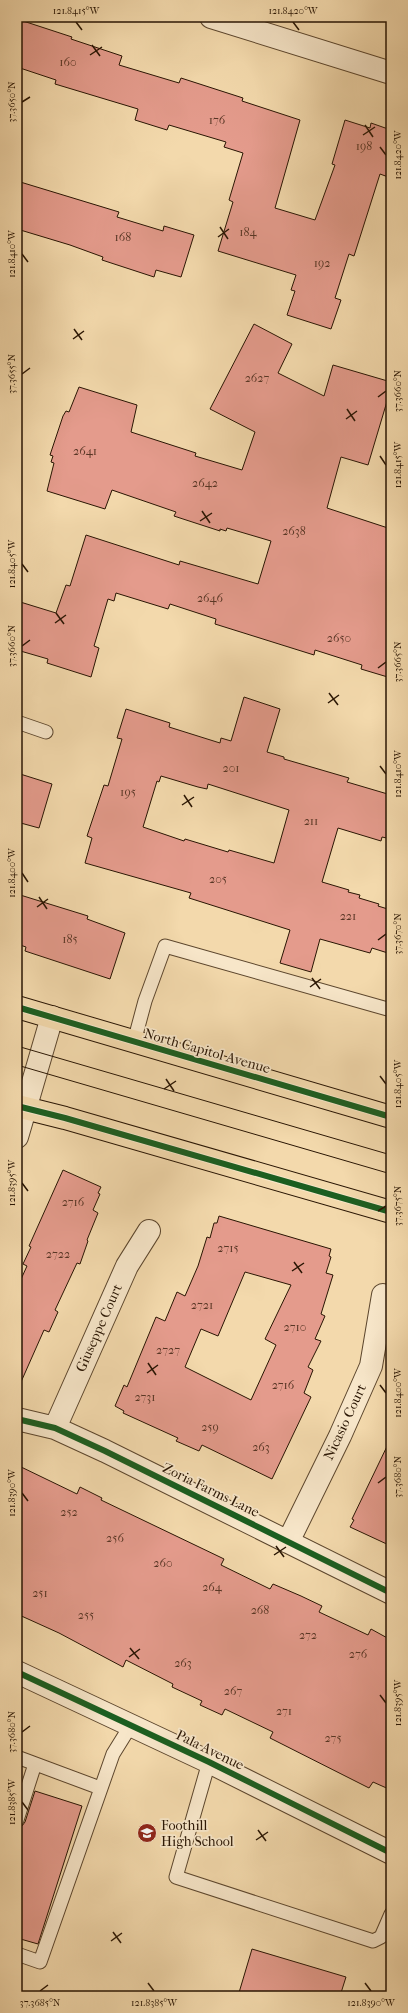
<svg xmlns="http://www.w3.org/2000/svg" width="408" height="2013" font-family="'IM FELL French Canon',serif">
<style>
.building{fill:#e49b8c;stroke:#291503;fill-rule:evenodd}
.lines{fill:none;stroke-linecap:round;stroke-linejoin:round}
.lane-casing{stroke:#5c462d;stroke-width:15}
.street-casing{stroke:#5c462d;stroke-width:24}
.primary-casing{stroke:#291503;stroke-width:24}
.lane{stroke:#f7e6c9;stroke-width:13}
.street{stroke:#f7e6c9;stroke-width:22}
.primary{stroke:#f3d9ac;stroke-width:22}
.tram{stroke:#291503;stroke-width:1}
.cycleway-casing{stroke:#f7e6c9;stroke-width:8}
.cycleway{stroke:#1b5e20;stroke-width:6}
.ticks{fill:none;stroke:#291503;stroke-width:1.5}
.labels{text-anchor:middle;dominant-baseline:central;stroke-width:3.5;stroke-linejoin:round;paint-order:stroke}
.number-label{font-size:12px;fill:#583625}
.street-label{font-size:14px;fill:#291503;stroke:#f7e6c9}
.poi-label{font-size:14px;fill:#291503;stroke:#f7e6c9;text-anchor:start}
.neatline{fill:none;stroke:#291503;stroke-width:1.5}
.ticks-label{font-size:10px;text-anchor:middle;fill:#291503}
</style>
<rect width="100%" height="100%" fill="#f3d9ac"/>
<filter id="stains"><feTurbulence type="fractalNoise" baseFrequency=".005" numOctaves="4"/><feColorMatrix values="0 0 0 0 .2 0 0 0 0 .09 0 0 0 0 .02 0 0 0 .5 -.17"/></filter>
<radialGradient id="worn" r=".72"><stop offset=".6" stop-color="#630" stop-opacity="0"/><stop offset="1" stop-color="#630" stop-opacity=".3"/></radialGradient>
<path class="building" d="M 17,19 L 72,37 L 71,39 L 122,56 L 119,65 L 179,83 L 181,78 L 243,98 L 242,101 L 300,120 L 275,208 L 315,220 L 335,165 L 332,164 L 345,120 L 370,128 L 371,123 L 391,130 L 391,178 L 380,174 L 354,256 L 349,254 L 335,298 L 341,300 L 331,329 L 287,315 L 295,291 L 291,290 L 296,275 L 218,251 L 233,202 L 229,200 L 243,153 L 224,147 L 226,142 L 169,125 L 167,130 L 135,120 L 138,109 L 55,84 L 56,80 L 17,67 Z
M 17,181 L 119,212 L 117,217 L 163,231 L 164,226 L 194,235 L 181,277 L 156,270 L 154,277 L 102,260 L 103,257 L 70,245 L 17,229 Z
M 254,324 L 292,344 L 278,373 L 324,396 L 333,365 L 391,382 L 391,388 L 368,465 L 341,457 L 327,508 L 391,529 L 391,678 L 361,669 L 362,665 L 315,650 L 314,655 L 215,624 L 216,619 L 170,604 L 168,609 L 116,593 L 114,601 L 108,599 L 94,646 L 99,648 L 91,677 L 47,663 L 48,659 L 17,650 L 17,601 L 56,613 L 66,585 L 70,586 L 86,535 L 179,565 L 180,561 L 258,584 L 271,541 L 227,528 L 226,531 L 220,529 L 220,531 L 180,518 L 174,516 L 176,512 L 112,490 L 105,509 L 47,491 L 54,463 L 51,462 L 53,456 L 50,455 L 63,416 L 66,411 L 69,412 L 79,387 L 137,405 L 131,432 L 196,453 L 195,456 L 242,470 L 255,432 L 210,409 Z
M 244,697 L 280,709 L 267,752 L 284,757 L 284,759 L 349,778 L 347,782 L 391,795 L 391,839 L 382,837 L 381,841 L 338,828 L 322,882 L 349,890 L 348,892 L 360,895 L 359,898 L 379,904 L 378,906 L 391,910 L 391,954 L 372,948 L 370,953 L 320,939 L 311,972 L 280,963 L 290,930 L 189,898 L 191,893 L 85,863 L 92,838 L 87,836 L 104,785 L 108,786 L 122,739 L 117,738 L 126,709 L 170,723 L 169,727 L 220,743 L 221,738 L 231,741 ZM 161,776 L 198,787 L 207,789 L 208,784 L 289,810 L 274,863 L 229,850 L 228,852 L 185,839 L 184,841 L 143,827 L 157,781 L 159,782 Z
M 17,773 L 52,784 L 39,828 L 17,822 Z
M 17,894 L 88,916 L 87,919 L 125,933 L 110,979 L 25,951 L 26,947 L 17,944 Z
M 63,1170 L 101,1187 L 98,1193 L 100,1194 L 93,1210 L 98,1213 L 87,1240 L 88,1241 L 80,1264 L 77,1263 L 55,1310 L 58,1312 L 49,1332 L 44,1330 L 17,1391 L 17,1288 L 27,1266 L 23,1264 L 31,1247 L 29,1246 Z
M 219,1216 L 331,1249 L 329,1256 L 331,1257 L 326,1273 L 333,1275 L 321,1314 L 325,1316 L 315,1339 L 321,1341 L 308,1367 L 313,1370 L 304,1393 L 311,1397 L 272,1479 L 202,1445 L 199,1451 L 176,1441 L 178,1438 L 123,1413 L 124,1411 L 115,1406 L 124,1385 L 127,1387 L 156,1317 L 165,1321 L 177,1292 L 185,1296 L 198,1266 L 207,1237 L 210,1238 L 214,1223 L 217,1223 ZM 245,1272 L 291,1285 L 265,1339 L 276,1345 L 251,1400 L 185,1367 L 201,1329 L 218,1336 Z
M 391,1438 L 391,1546 L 350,1527 L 354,1520 L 352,1519 Z
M 17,1465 L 77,1494 L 80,1487 L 102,1498 L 101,1500 L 222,1558 L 224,1559 L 221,1565 L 270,1589 L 273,1584 L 301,1596 L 322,1606 L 319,1612 L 368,1635 L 371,1629 L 391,1640 L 391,1790 L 373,1782 L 369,1788 L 270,1738 L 273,1732 L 225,1709 L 222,1715 L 200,1705 L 202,1701 L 172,1687 L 173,1684 L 126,1660 L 123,1667 L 59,1633 L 17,1614 Z
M 35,1791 L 82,1806 L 38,1944 L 17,1938 L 17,1828 L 22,1826 L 25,1822 Z
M 252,1949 L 346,1977 L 340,1996 L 238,1996 Z"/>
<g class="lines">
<g class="lane-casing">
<path id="lane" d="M 17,722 L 46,732
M 134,1042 L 145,1001 L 165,946 L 391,1010
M 17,1757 L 100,1788
M 209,1762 L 176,1877 L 373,1941 L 381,1937 L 391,1914
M 17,1820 L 35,1764
M 17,1954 L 40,1962 L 113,1754 L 131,1725"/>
</g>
<g class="street-casing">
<path id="street" d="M 211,17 L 391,73
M 17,1137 L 52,1017
M 17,1419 L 55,1428 L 105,1451 L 391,1593
M 55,1428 L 127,1266 L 149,1231
M 288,1542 L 340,1436 L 371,1366 L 383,1295
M 17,1672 L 209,1762 L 391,1853"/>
</g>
<g class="primary-casing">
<path id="primary" d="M 17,1007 L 391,1117
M 17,1106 L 65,1118 L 391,1212"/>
</g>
<use href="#lane" class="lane"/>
<use href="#street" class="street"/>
<use href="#primary" class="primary"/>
<path class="tram" d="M 17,1046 L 391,1155
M 17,1065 L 391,1174"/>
<g class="cycleway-casing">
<path id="cycleway" d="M 17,1007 L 391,1117
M 17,1106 L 65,1118 L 391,1212
M 17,1419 L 55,1428 L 105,1451 L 391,1593
M 17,1672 L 209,1762 L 391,1853"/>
</g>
<use href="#cycleway" class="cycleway"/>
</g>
<path class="ticks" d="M 76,22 L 82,30M 293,22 L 299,30M 92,45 L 100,56M 90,55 L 102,47M 22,102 L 30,97M 365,125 L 373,137M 363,135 L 375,127M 380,147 L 386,155M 220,227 L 228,239M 218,237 L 229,229M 22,254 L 28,262M 74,329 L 82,340M 73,339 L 84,331M 22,374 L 30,368M 378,397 L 386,391M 347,409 L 355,421M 346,419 L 357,411M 380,456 L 386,465M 202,511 L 210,523M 200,521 L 212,513M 22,564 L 28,572M 56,613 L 64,624M 55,623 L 66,615M 22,646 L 30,640M 378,668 L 386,662M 329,693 L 338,705M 328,703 L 339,695M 380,766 L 386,774M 184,795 L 192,807M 182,805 L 194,797M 22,873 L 28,882M 39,897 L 47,909M 37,907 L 48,899M 378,940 L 386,934M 312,978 L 320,989M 310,987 L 321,979M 380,1076 L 386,1084M 166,1079 L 174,1091M 164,1089 L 176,1081M 22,1183 L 28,1191M 378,1211 L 386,1206M 294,1262 L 302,1273M 292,1271 L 304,1263M 148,1363 L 156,1375M 147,1373 L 158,1365M 380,1385 L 386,1393M 378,1483 L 386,1477M 22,1493 L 28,1501M 276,1546 L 284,1557M 274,1555 L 286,1547M 130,1648 L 139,1659M 129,1657 L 140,1649M 380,1695 L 386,1703M 22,1732 L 30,1726M 22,1802 L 28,1810M 258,1830 L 266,1841M 256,1840 L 268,1832M 113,1932 L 121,1943M 111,1941 L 122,1933M 148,1983 L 154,1991M 365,1983 L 371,1991M 40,1991 L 48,1985"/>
<defs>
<g id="school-disc" transform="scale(1)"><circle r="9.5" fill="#8f2418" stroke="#f7e6c9"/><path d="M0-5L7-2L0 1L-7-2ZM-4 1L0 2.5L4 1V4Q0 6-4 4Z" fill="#fff"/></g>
</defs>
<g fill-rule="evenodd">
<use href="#school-disc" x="147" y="1833"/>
</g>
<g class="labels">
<g class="number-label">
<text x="68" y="62">160</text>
<text x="217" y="120">176</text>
<text x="364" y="146">198</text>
<text x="248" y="232">184</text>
<text x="123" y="237">168</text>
<text x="322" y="263">192</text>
<text x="257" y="378">2627</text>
<text x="85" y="451">2641</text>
<text x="205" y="483">2642</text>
<text x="294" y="531">2638</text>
<text x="210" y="598">2646</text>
<text x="339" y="638">2650</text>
<text x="231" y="768">201</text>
<text x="128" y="792">195</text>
<text x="311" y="821">211</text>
<text x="218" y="879">205</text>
<text x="348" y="916">221</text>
<text x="70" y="939">185</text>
<text x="73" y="1202">2716</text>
<text x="228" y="1248">2715</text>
<text x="58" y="1254">2722</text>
<text x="202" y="1305">2721</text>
<text x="295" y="1327">2710</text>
<text x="168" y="1350">2727</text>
<text x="283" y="1385">2716</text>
<text x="145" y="1397">2731</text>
<text x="210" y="1427">259</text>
<text x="261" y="1447">263</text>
<text x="69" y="1512">252</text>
<text x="115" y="1538">256</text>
<text x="163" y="1563">260</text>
<text x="212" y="1587">264</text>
<text x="40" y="1593">251</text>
<text x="260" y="1610">268</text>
<text x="86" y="1615">255</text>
<text x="308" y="1635">272</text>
<text x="358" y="1654">276</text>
<text x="183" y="1663">263</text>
<text x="233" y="1691">267</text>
<text x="284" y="1711">271</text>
<text x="333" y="1738">275</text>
</g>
<g class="street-label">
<text transform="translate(207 1051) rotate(16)">North Capitol Avenue</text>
<text transform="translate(99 1328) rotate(-66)">Giuseppe Court</text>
<text transform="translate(345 1422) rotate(-65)">Nicasio Court</text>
<text transform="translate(211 1490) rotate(26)">Zoria Farms Lane</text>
<text transform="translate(210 1750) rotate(26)">Pala Avenue</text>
</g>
<g class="poi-label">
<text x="161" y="1825">Foothill<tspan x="161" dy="16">High School</tspan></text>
</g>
</g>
<rect width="408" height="2013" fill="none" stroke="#f3d9ac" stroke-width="44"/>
<rect x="22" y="22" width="364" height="1969" class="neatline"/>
<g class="ticks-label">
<text x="76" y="14">121.8415°W</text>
<text x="293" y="14">121.8420°W</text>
<text transform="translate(11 102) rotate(-90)" y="4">37.3650°N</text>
<text transform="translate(397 155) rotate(-90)" y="4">121.8420°W</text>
<text transform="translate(11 254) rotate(-90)" y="4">121.8410°W</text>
<text transform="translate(11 374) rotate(-90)" y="4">37.3655°N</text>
<text transform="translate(397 391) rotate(-90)" y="4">37.3660°N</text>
<text transform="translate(397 465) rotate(-90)" y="4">121.8415°W</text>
<text transform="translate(11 564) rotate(-90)" y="4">121.8405°W</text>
<text transform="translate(11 646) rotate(-90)" y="4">37.3660°N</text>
<text transform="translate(397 662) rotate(-90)" y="4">37.3665°N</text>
<text transform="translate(397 774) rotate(-90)" y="4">121.8410°W</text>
<text transform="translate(11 873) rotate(-90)" y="4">121.8400°W</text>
<text transform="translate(397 934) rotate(-90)" y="4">37.3670°N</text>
<text transform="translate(397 1084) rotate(-90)" y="4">121.8405°W</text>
<text transform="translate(11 1183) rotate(-90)" y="4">121.8395°W</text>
<text transform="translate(397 1206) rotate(-90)" y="4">37.3675°N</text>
<text transform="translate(397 1393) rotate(-90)" y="4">121.8400°W</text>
<text transform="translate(397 1477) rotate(-90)" y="4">37.3680°N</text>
<text transform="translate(11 1493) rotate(-90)" y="4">121.8390°W</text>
<text transform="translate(397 1703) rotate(-90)" y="4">121.8395°W</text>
<text transform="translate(11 1732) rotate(-90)" y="4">37.3680°N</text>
<text transform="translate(11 1802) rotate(-90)" y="4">121.8385°W</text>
<text x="40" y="2006">37.3685°N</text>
<text x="154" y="2006">121.8385°W</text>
<text x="371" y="2006">121.8390°W</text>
</g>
<rect width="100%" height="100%" filter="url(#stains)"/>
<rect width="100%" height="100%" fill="url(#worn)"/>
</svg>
